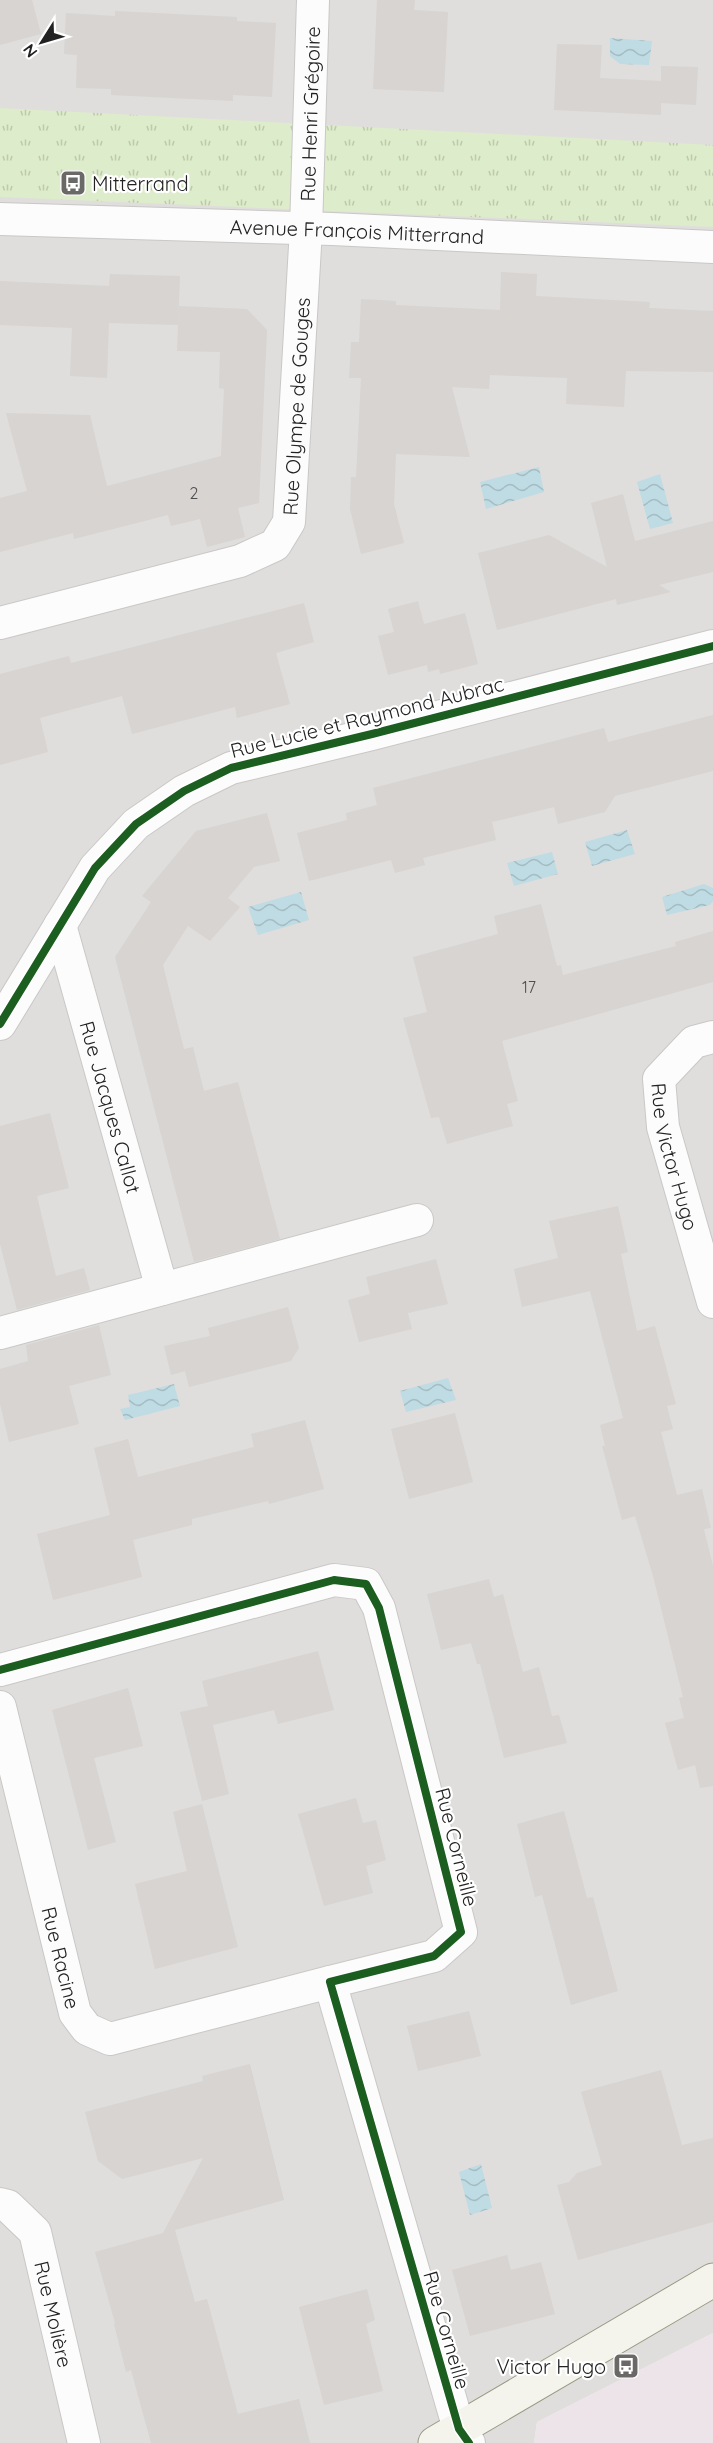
<svg xmlns="http://www.w3.org/2000/svg" width="713" height="2443" font-family="Quicksand,sans-serif">
<style>
.residential{fill:#dfdedc}
.industrial{fill:#ede4e9}
.grass{fill:url(#grass-tufts)}
.water{fill:url(#water-waves)}
.building{fill:#d7d4d2}
.lines{fill:none;stroke-linecap:round;stroke-linejoin:round}
.street-casing{stroke:#c9c8c7;stroke-width:34}
.secondary-casing{stroke:#999a82;stroke-width:35}
.street{stroke:#fdfcfc;stroke-width:32}
.secondary{stroke:#f4f4ed;stroke-width:33}
.cycleway-casing{stroke:#fff;stroke-width:11}
.cycleway{stroke:#1b5e20;stroke-width:8}
.labels{text-anchor:middle;dominant-baseline:central;stroke-width:4.5;stroke-linejoin:round;paint-order:stroke}
.number-label{font-size:16px;fill:#4f4e4e}
.street-label{font-size:20px;fill:#222;stroke:#fff}
.poi-label{font-size:20px;fill:#222;stroke:#fff;text-anchor:start}
</style>
<defs>
<pattern id="grass-tufts" width="24" height="20" patternUnits="userSpaceOnUse" patternTransform="scale(1.5)"><rect width="24" height="20" fill="#ddeccb"/><path d="M3 7l-1-3M5 7V3M7 7l1-3M15 17l-1-3M17 17v-4M19 17l1-3" fill="none" stroke="#bdcaae"/></pattern>
<pattern id="water-waves" width="16" height="10" patternUnits="userSpaceOnUse" patternTransform="scale(1.5)"><rect width="16" height="10" fill="#bfdbe3"/><path d="M0 5q4-4 8 0t8 0" fill="none" stroke="#a4bcc2"/></pattern>
</defs>
<rect width="100%" height="100%" fill="#f0eeeb"/>
<path class="residential" d="M 0,0 L 713,0 L 713,2333 L 537,2422 L 534,2443 L 0,2443 Z"/>
<path class="industrial" d="M 713,2333 L 713,2443 L 534,2443 L 537,2422 Z"/>
<path class="grass" d="M 0,108 L 713,145 L 713,227 L 0,197 Z"/>
<path class="water" d="M 610,38 L 652,41 L 649,65 L 620,64 L 610,56 Z
M 539,467 L 544,492 L 486,509 L 480,482 Z
M 660,474 L 673,523 L 650,529 L 637,482 Z
M 627,830 L 635,854 L 592,866 L 585,842 Z
M 552,852 L 558,874 L 514,886 L 507,863 Z
M 704,884 L 713,888 L 713,901 L 710,905 L 667,915 L 662,897 Z
M 301,892 L 309,920 L 258,935 L 248,907 Z
M 448,1378 L 456,1400 L 406,1412 L 400,1391 Z
M 174,1384 L 180,1406 L 125,1420 L 120,1409 L 130,1407 L 128,1395 Z
M 481,2164 L 492,2208 L 470,2215 L 459,2172 Z"/>
<path class="building" d="M 0,0 L 32,0 L 41,34 L 0,45 Z
M 377,0 L 415,0 L 414,10 L 448,12 L 444,92 L 373,89 Z
M 115,11 L 237,17 L 237,21 L 276,23 L 272,97 L 233,95 L 233,101 L 111,95 L 111,89 L 76,88 L 77,55 L 64,54 L 66,13 L 115,16 Z
M 557,44 L 602,45 L 600,78 L 661,81 L 661,66 L 698,67 L 696,105 L 661,103 L 661,115 L 554,110 Z
M 501,272 L 537,274 L 536,296 L 650,302 L 649,308 L 713,311 L 713,372 L 626,371 L 624,407 L 566,404 L 567,378 L 490,375 L 489,389 L 452,387 L 470,457 L 396,454 L 394,504 L 404,543 L 361,554 L 350,509 L 351,477 L 356,477 L 361,378 L 349,378 L 351,342 L 359,342 L 361,299 L 396,301 L 396,305 L 500,310 Z
M 110,274 L 180,276 L 178,325 L 109,323 L 107,378 L 70,376 L 72,328 L 0,325 L 0,281 L 109,286 Z
M 179,306 L 247,309 L 267,330 L 259,503 L 238,508 L 245,537 L 207,547 L 200,519 L 171,526 L 168,515 L 74,539 L 73,533 L 0,552 L 0,498 L 27,491 L 6,413 L 90,415 L 107,486 L 221,456 L 224,389 L 219,388 L 220,352 L 177,351 Z
M 623,494 L 635,541 L 713,521 L 713,572 L 659,585 L 671,592 L 617,605 L 616,599 L 497,630 L 478,553 L 549,535 L 607,567 L 591,503 Z
M 418,601 L 424,624 L 465,613 L 478,664 L 440,674 L 439,669 L 428,672 L 427,665 L 388,675 L 378,636 L 394,632 L 388,609 Z
M 304,603 L 314,642 L 276,653 L 290,704 L 237,718 L 235,707 L 132,734 L 122,696 L 40,718 L 48,752 L 0,765 L 0,674 L 69,656 L 71,663 Z
M 713,715 L 713,771 L 615,796 L 605,812 L 558,824 L 554,807 L 492,822 L 496,840 L 423,858 L 425,865 L 395,873 L 391,860 L 309,881 L 297,833 L 347,820 L 346,813 L 377,805 L 373,788 L 604,728 L 608,742 Z
M 267,813 L 280,861 L 254,867 L 228,898 L 240,907 L 210,941 L 188,926 L 163,965 L 184,1049 L 193,1047 L 204,1091 L 238,1082 L 280,1239 L 194,1262 L 115,957 L 151,902 L 142,896 L 196,831 Z
M 541,904 L 557,966 L 561,965 L 563,975 L 676,946 L 675,942 L 713,931 L 713,982 L 502,1041 L 518,1101 L 507,1104 L 513,1126 L 447,1144 L 439,1117 L 431,1118 L 403,1018 L 427,1012 L 413,957 L 498,934 L 494,916 Z
M 50,1113 L 69,1188 L 37,1196 L 56,1276 L 84,1268 L 90,1290 L 17,1310 L 0,1244 L 0,1126 Z
M 618,1206 L 628,1252 L 621,1254 L 637,1331 L 655,1326 L 676,1404 L 667,1406 L 673,1429 L 661,1432 L 677,1495 L 702,1489 L 711,1528 L 704,1529 L 713,1566 L 713,1786 L 700,1788 L 695,1765 L 678,1770 L 665,1723 L 684,1718 L 679,1698 L 683,1697 L 653,1576 L 635,1516 L 622,1520 L 602,1446 L 605,1446 L 600,1425 L 623,1418 L 590,1291 L 522,1307 L 514,1269 L 558,1258 L 549,1221 Z
M 436,1259 L 448,1304 L 408,1313 L 412,1329 L 359,1342 L 348,1300 L 370,1294 L 366,1277 Z
M 288,1307 L 299,1348 L 291,1361 L 189,1387 L 185,1371 L 171,1375 L 164,1346 L 210,1336 L 208,1328 Z
M 99,1325 L 111,1375 L 69,1386 L 79,1424 L 9,1442 L 0,1404 L 0,1369 L 28,1361 L 26,1345 Z
M 455,1413 L 473,1482 L 409,1499 L 391,1429 Z
M 305,1420 L 324,1489 L 269,1504 L 268,1501 L 192,1519 L 192,1525 L 133,1540 L 142,1577 L 53,1600 L 37,1534 L 110,1515 L 94,1448 L 128,1439 L 138,1477 L 254,1447 L 251,1434 Z
M 489,1579 L 494,1597 L 503,1594 L 523,1672 L 539,1667 L 552,1716 L 559,1715 L 567,1743 L 504,1758 L 480,1664 L 477,1664 L 471,1643 L 441,1650 L 427,1594 Z
M 318,1651 L 334,1710 L 278,1724 L 274,1710 L 213,1725 L 212,1721 L 229,1794 L 202,1801 L 180,1712 L 208,1706 L 202,1681 Z
M 128,1688 L 143,1746 L 94,1758 L 116,1842 L 88,1850 L 52,1710 Z
M 356,1798 L 363,1823 L 376,1820 L 386,1860 L 366,1866 L 373,1893 L 324,1906 L 298,1814 Z
M 202,1804 L 238,1947 L 155,1969 L 135,1884 L 187,1871 L 173,1812 Z
M 564,1811 L 587,1898 L 593,1897 L 618,1991 L 571,2005 L 542,1895 L 535,1897 L 517,1824 Z
M 469,2011 L 481,2056 L 418,2071 L 407,2026 Z
M 250,2064 L 284,2200 L 175,2230 L 195,2302 L 207,2299 L 238,2414 L 299,2399 L 310,2443 L 151,2443 L 131,2370 L 126,2372 L 114,2324 L 115,2323 L 95,2252 L 163,2233 L 203,2158 L 122,2179 L 98,2161 L 85,2112 L 203,2081 L 202,2076 Z
M 661,2070 L 682,2145 L 713,2138 L 713,2222 L 578,2260 L 557,2185 L 569,2182 L 577,2173 L 602,2165 L 581,2092 Z
M 507,2255 L 511,2270 L 541,2262 L 555,2314 L 470,2336 L 452,2270 Z
M 367,2289 L 375,2320 L 366,2324 L 383,2391 L 324,2405 L 299,2307 Z"/>
<g class="lines">
<g class="street-casing">
<g id="street">
<path id="s1" d="M 0,219 L 332,229 L 713,247"/>
<path id="s2" d="M 0,623 L 240,561 L 275,545 L 289,522 L 306,229 L 313,0"/>
<path id="s3" d="M 60,925 L 162,1289"/>
<path d="M 0,1024 L 95,868 L 136,824 L 184,791 L 231,768 L 372,734 L 713,646"/>
<path id="s4" d="M 713,1037 L 694,1042 L 659,1079 L 663,1127 L 713,1302"/>
<path d="M 0,1333 L 417,1220"/>
<path d="M 0,1670 L 334,1580 L 366,1584 L 379,1608 L 461,1932 L 434,1956 L 330,1982 L 459,2429 L 469,2443"/>
<path id="s5" d="M 0,1707 L 75,2013 L 87,2029 L 110,2039 L 330,1982"/>
<path id="s6" d="M 0,2204 L 8,2206 L 35,2232 L 84,2443"/>
</g>
</g>
<g class="secondary-casing">
<path id="secondary" d="M 435,2443 L 713,2280"/>
</g>
<use href="#street" class="street"/>
<use href="#secondary" class="secondary"/>
<g class="cycleway-casing">
<path id="cycleway" d="M 0,1024 L 95,868 L 136,824 L 184,791 L 231,768 L 372,734 L 713,646
M 0,1670 L 334,1580 L 366,1584 L 379,1608 L 461,1932 L 434,1956 L 330,1982 L 459,2429 L 469,2443"/>
</g>
<use href="#cycleway" class="cycleway"/>
</g>
<defs>
<g id="bus-square" transform="scale(1.35)"><rect x="-9" y="-9" width="18" height="18" rx="4" fill="#6a6968" stroke="#fff"/><path d="M-5-6H5V4H4V6H2V4H-2V6H-4V4H-5ZM-3.5-4V0h7V-4ZM-3.5 1.2v1.5H-2V1.2ZM2 1.2v1.5H3.5V1.2Z" fill="#fff"/></g>
</defs>
<g fill-rule="evenodd">
<use href="#bus-square" x="73" y="183"/>
<use href="#bus-square" x="626" y="2366"/>
</g>
<g class="labels">
<g class="number-label">
<text x="194" y="493">2</text>
<text x="529" y="987">17</text>
</g>
<g class="street-label">
<text stroke="none"><textPath href="#s2" startOffset="722">Rue Henri Grégoire</textPath></text>
<text stroke="none"><textPath href="#s1" startOffset="357">Avenue François Mitterrand</textPath></text>
<text stroke="none"><textPath href="#s2" startOffset="429">Rue Olympe de Gouges</textPath></text>
<text transform="translate(367 717) rotate(-14)">Rue Lucie et Raymond Aubrac</text>
<text stroke="none"><textPath href="#s3" startOffset="189">Rue Jacques Callot</textPath></text>
<text stroke="none"><textPath href="#s4" startOffset="150">Rue Victor Hugo</textPath></text>
<text transform="translate(457 1847) rotate(76)">Rue Corneille</text>
<text stroke="none"><textPath href="#s5" startOffset="258">Rue Racine</textPath></text>
<text stroke="none"><textPath href="#s6" startOffset="130">Rue Molière</textPath></text>
<text transform="translate(447 2330) rotate(74)">Rue Corneille</text>
</g>
<g class="poi-label">
<text x="92" y="183">Mitterrand</text>
<text x="606" y="2366" text-anchor="end">Victor Hugo</text>
</g>
</g>
<g transform="translate(42 42) rotate(233)" stroke="#ffffff" stroke-width="4.5" paint-order="stroke">
<path d="M0-4.5L10 22L0 15L-10 22Z" fill="#222222"/>
<text y="-9" font-size="16" font-weight="bold" text-anchor="middle" fill="#222222">N</text>
</g>
</svg>
